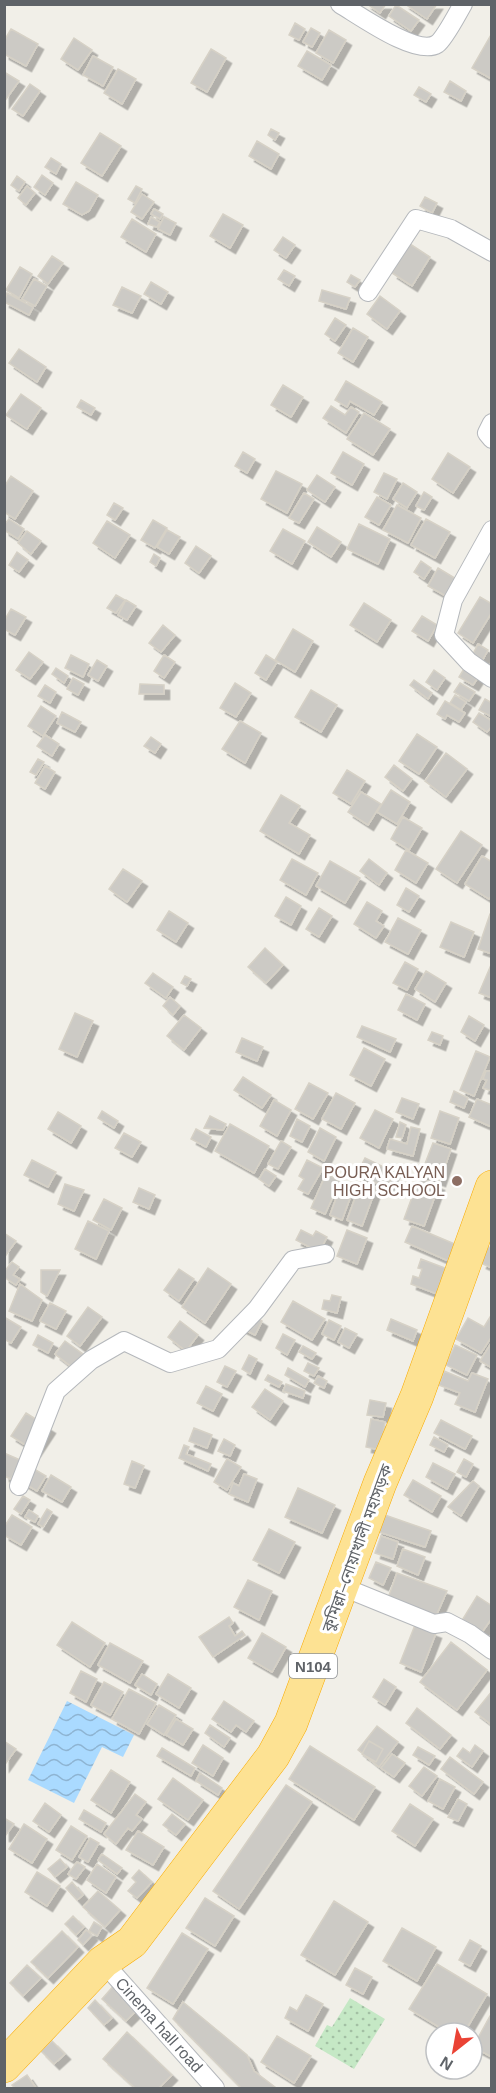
<svg xmlns="http://www.w3.org/2000/svg" width="496" height="2093" font-family="Arial,'Noto Sans Bengali',sans-serif">
<style>
.park{fill:url(#park-dots)}
.water{fill:url(#water-waves)}
.building{fill:#cccac5;stroke:#d6d1c6;stroke-width:1.5;filter:url(#shadow)}
.lines{fill:none;stroke-linecap:round;stroke-linejoin:round}
.street-casing{stroke:#b5b8bc;stroke-width:20}
.highway-casing{stroke:#f9ab00;stroke-width:34}
.street{stroke:#fff;stroke-width:18}
.highway{stroke:#fde293;stroke-width:33}
.education-dot{fill:#8d6e63;stroke:#fff;stroke-width:2}
.labels{text-anchor:middle;dominant-baseline:central;stroke-width:6;stroke-linejoin:round;paint-order:stroke}
.shield{fill:#fff;stroke:#8f9295;stroke-width:1.5}
.shield-label{font-size:15px;font-weight:bold;fill:#5f6368}
.education-label{font-size:16px;fill:#785e54;stroke:#fff;text-anchor:end}
.street-label{font-size:16px;fill:#5f6368;stroke:#fff}
</style>
<defs>
<pattern id="park-dots" width="8" height="8" patternUnits="userSpaceOnUse" patternTransform="scale(1.5)"><rect width="8" height="8" fill="#c5e8c5"/><path d="M2 2h.1M6 6h.1" fill="none" stroke="#a3c0a4" stroke-width="1.8" stroke-linecap="round"/></pattern>
<pattern id="water-waves" width="16" height="10" patternUnits="userSpaceOnUse" patternTransform="scale(1.5)"><rect width="16" height="10" fill="#aadaff"/><path d="M0 5q4-4 8 0t8 0" fill="none" stroke="#8eb4d2"/></pattern>
<filter id="shadow"><feDropShadow dx="5.5" dy="5.5" stdDeviation="0" flood-color="#0004"/></filter>
</defs>
<rect width="100%" height="100%" fill="#f1efe8"/>
<path class="park" d="M 350,1998 L 385,2019 L 354,2069 L 315,2046 L 327,2025 L 332,2027 Z"/>
<path class="water" d="M 67,1701 L 134,1735 L 123,1757 L 102,1747 L 74,1803 L 28,1780 Z"/>
<path class="building" d="M 367,4 L 386,4 L 380,13 Z
M 405,4 L 437,4 L 427,19 Z
M 396,5 L 419,20 L 411,31 L 389,16 Z
M 295,23 L 305,29 L 299,40 L 289,35 Z
M 311,28 L 320,33 L 312,47 L 303,42 Z
M 11,29 L 38,44 L 26,66 L 4,54 L 4,41 Z
M 329,30 L 346,40 L 333,63 L 316,53 Z
M 492,33 L 492,76 L 490,78 L 472,68 Z
M 74,38 L 92,50 L 78,70 L 61,59 Z
M 211,49 L 226,58 L 207,92 L 191,83 Z
M 307,51 L 331,65 L 322,80 L 298,66 Z
M 93,56 L 113,67 L 103,86 L 83,75 Z
M 118,69 L 136,79 L 122,104 L 104,93 Z
M 4,72 L 19,81 L 4,102 Z
M 450,81 L 466,91 L 461,101 L 444,92 Z
M 30,84 L 40,91 L 23,116 L 12,109 Z
M 419,87 L 431,94 L 426,102 L 414,95 Z
M 271,129 L 279,133 L 275,140 L 268,135 Z
M 100,133 L 121,146 L 102,176 L 81,163 Z
M 257,141 L 279,154 L 271,169 L 249,156 Z
M 51,158 L 61,164 L 56,174 L 45,167 Z
M 42,175 L 53,183 L 45,195 L 34,187 Z
M 17,176 L 25,182 L 19,191 L 11,185 Z
M 76,182 L 98,195 L 89,211 L 82,215 L 63,204 Z
M 27,186 L 35,193 L 26,205 L 18,198 Z
M 136,186 L 142,189 L 135,203 L 128,199 Z
M 142,194 L 154,202 L 142,219 L 131,212 Z
M 425,197 L 437,203 L 432,213 L 420,206 Z
M 154,209 L 163,214 L 160,219 L 151,214 Z
M 223,214 L 243,225 L 230,248 L 210,236 Z
M 151,217 L 160,222 L 157,227 L 148,224 Z
M 164,217 L 176,223 L 170,235 L 158,229 Z
M 132,219 L 156,234 L 146,252 L 121,237 Z
M 283,237 L 295,245 L 286,258 L 274,250 Z
M 410,244 L 430,257 L 412,286 L 392,273 Z
M 52,256 L 63,263 L 48,284 L 38,276 Z
M 20,267 L 32,274 L 19,298 L 6,290 Z
M 284,270 L 295,276 L 289,286 L 278,279 Z
M 351,275 L 360,280 L 355,287 L 347,282 Z
M 34,279 L 47,286 L 35,306 L 22,299 Z
M 151,282 L 168,292 L 161,304 L 144,294 Z
M 122,287 L 141,296 L 132,313 L 113,305 Z
M 322,290 L 350,298 L 346,309 L 319,301 Z
M 7,293 L 33,307 L 29,315 L 4,302 Z
M 380,296 L 400,311 L 387,329 L 367,314 Z
M 335,318 L 346,325 L 335,341 L 325,334 Z
M 353,328 L 368,337 L 353,362 L 338,353 Z
M 19,349 L 46,367 L 37,382 L 9,363 Z
M 346,381 L 382,402 L 374,415 L 350,401 L 347,407 L 335,400 Z
M 283,385 L 303,397 L 291,417 L 271,405 Z
M 21,394 L 41,408 L 27,429 L 6,415 Z
M 81,400 L 95,408 L 91,415 L 77,407 Z
M 331,406 L 345,415 L 351,407 L 359,412 L 346,433 L 323,418 Z
M 364,413 L 390,429 L 373,455 L 347,439 Z
M 243,452 L 255,459 L 247,473 L 235,466 Z
M 343,452 L 364,464 L 352,485 L 331,473 Z
M 448,453 L 470,467 L 453,493 L 432,479 Z
M 276,471 L 302,484 L 287,513 L 261,499 Z
M 384,473 L 397,479 L 387,499 L 374,492 Z
M 317,475 L 335,487 L 325,502 L 307,490 Z
M 11,476 L 33,491 L 15,519 L 4,512 L 4,487 Z
M 403,483 L 417,492 L 407,508 L 393,499 Z
M 424,492 L 432,497 L 424,510 L 416,506 Z
M 304,493 L 314,499 L 299,523 L 289,518 Z
M 377,497 L 391,505 L 379,525 L 365,517 Z
M 114,503 L 123,508 L 115,520 L 107,515 Z
M 397,505 L 421,518 L 408,543 L 383,530 Z
M 9,519 L 24,529 L 18,539 L 4,530 L 4,525 Z
M 426,519 L 450,532 L 435,558 L 411,545 Z
M 153,520 L 167,528 L 155,548 L 141,540 Z
M 107,521 L 130,535 L 115,558 L 93,543 Z
M 359,524 L 390,539 L 378,564 L 347,549 Z
M 317,527 L 341,542 L 331,557 L 308,542 Z
M 283,529 L 305,541 L 292,564 L 270,551 Z
M 167,530 L 180,537 L 169,554 L 157,547 Z
M 27,531 L 41,541 L 31,554 L 18,543 Z
M 196,546 L 211,556 L 199,573 L 185,563 Z
M 17,552 L 28,560 L 19,572 L 9,565 Z
M 154,554 L 160,558 L 156,566 L 150,562 Z
M 421,561 L 431,568 L 424,579 L 414,572 Z
M 438,568 L 463,583 L 453,600 L 428,586 Z
M 116,595 L 125,600 L 116,613 L 107,608 Z
M 480,597 L 492,604 L 492,612 L 473,643 L 458,633 Z
M 126,600 L 136,606 L 127,620 L 118,615 Z
M 364,603 L 391,620 L 377,642 L 350,625 Z
M 11,609 L 26,617 L 15,635 L 4,629 L 4,621 Z
M 422,616 L 437,625 L 428,641 L 412,631 Z
M 163,625 L 175,635 L 161,652 L 149,643 Z
M 293,629 L 313,641 L 295,672 L 275,660 Z
M 478,644 L 488,650 L 481,663 L 471,658 Z
M 29,652 L 43,662 L 30,679 L 16,670 Z
M 71,655 L 89,664 L 83,677 L 65,668 Z
M 164,655 L 175,662 L 164,678 L 154,671 Z
M 266,655 L 277,662 L 266,680 L 255,673 Z
M 97,660 L 107,666 L 98,681 L 88,675 Z
M 465,667 L 479,676 L 473,685 L 459,677 Z
M 56,668 L 68,676 L 64,683 L 52,674 Z
M 434,670 L 445,678 L 437,690 L 426,682 Z
M 73,678 L 84,684 L 78,695 L 67,689 Z
M 414,680 L 432,693 L 428,699 L 410,685 Z
M 235,683 L 251,693 L 236,717 L 220,708 Z
M 460,683 L 475,692 L 469,701 L 454,692 Z
M 140,684 L 164,685 L 164,694 L 139,694 Z
M 45,685 L 56,692 L 50,703 L 38,696 Z
M 311,690 L 337,705 L 321,732 L 295,717 Z
M 455,695 L 466,702 L 461,710 L 450,703 Z
M 485,699 L 492,703 L 492,717 L 479,710 Z
M 445,701 L 465,713 L 459,722 L 447,715 L 445,719 L 437,714 Z
M 41,706 L 56,716 L 43,736 L 28,726 Z
M 62,712 L 81,722 L 75,732 L 57,723 Z
M 479,713 L 492,721 L 492,726 L 487,732 L 473,722 Z
M 240,721 L 261,733 L 245,763 L 222,749 Z
M 417,734 L 437,747 L 419,774 L 399,761 Z
M 45,735 L 59,744 L 52,756 L 37,746 Z
M 151,737 L 161,744 L 155,753 L 144,746 Z
M 446,753 L 467,769 L 446,797 L 425,781 Z
M 38,759 L 44,762 L 36,775 L 30,772 Z
M 394,765 L 412,779 L 403,791 L 385,777 Z
M 45,766 L 55,772 L 45,789 L 35,783 Z
M 347,770 L 365,781 L 351,804 L 333,793 Z
M 391,790 L 410,802 L 397,824 L 377,812 Z
M 361,792 L 381,804 L 368,825 L 348,812 Z
M 281,795 L 300,806 L 289,823 L 310,835 L 299,854 L 260,831 Z
M 403,817 L 422,828 L 409,850 L 391,839 Z
M 461,831 L 482,845 L 457,883 L 436,869 Z
M 406,850 L 428,863 L 416,883 L 395,870 Z
M 482,856 L 492,862 L 492,895 L 489,899 L 465,884 Z
M 292,859 L 318,873 L 306,895 L 280,880 Z
M 369,859 L 387,873 L 379,885 L 360,871 Z
M 330,861 L 360,878 L 345,903 L 316,886 Z
M 123,869 L 142,881 L 127,902 L 109,889 Z
M 406,888 L 419,896 L 409,912 L 397,905 Z
M 286,897 L 301,906 L 291,925 L 275,916 Z
M 367,902 L 382,911 L 376,921 L 384,926 L 376,938 L 354,924 Z
M 319,908 L 332,916 L 319,937 L 306,929 Z
M 169,911 L 188,923 L 176,942 L 157,930 Z
M 490,914 L 492,914 L 492,954 L 478,949 Z
M 398,918 L 421,930 L 408,954 L 385,942 Z
M 451,922 L 474,932 L 464,957 L 440,947 Z
M 265,948 L 283,965 L 266,983 L 248,967 Z
M 405,962 L 418,969 L 407,990 L 393,983 Z
M 491,965 L 492,965 L 492,998 L 479,993 Z
M 426,971 L 446,983 L 435,1002 L 415,989 Z
M 153,973 L 173,987 L 166,998 L 145,983 Z
M 185,976 L 191,979 L 187,986 L 181,983 Z
M 406,994 L 425,1004 L 417,1020 L 398,1010 Z
M 170,997 L 180,1006 L 173,1015 L 163,1006 Z
M 75,1013 L 93,1021 L 77,1057 L 59,1049 Z
M 184,1015 L 201,1028 L 184,1050 L 167,1036 Z
M 469,1016 L 484,1025 L 475,1041 L 461,1032 Z
M 362,1026 L 396,1039 L 390,1052 L 357,1037 Z
M 432,1032 L 443,1036 L 440,1045 L 428,1040 Z
M 242,1038 L 263,1047 L 257,1061 L 236,1052 Z
M 364,1048 L 385,1059 L 371,1086 L 350,1075 Z
M 476,1051 L 490,1057 L 474,1096 L 460,1090 Z
M 486,1071 L 492,1071 L 492,1091 L 483,1088 L 487,1080 L 483,1079 Z
M 243,1077 L 271,1095 L 262,1108 L 234,1090 Z
M 309,1083 L 328,1093 L 313,1119 L 295,1109 Z
M 454,1091 L 468,1098 L 464,1108 L 450,1102 Z
M 336,1093 L 355,1103 L 341,1129 L 322,1119 Z
M 402,1098 L 419,1104 L 413,1119 L 396,1112 Z
M 477,1099 L 492,1105 L 492,1127 L 469,1117 Z
M 274,1100 L 291,1110 L 277,1136 L 260,1126 Z
M 375,1110 L 393,1119 L 379,1148 L 360,1138 Z
M 102,1111 L 118,1121 L 114,1128 L 98,1118 Z
M 440,1111 L 459,1118 L 450,1144 L 431,1138 Z
M 58,1112 L 81,1126 L 71,1143 L 48,1129 Z
M 210,1116 L 226,1124 L 223,1130 L 204,1128 Z
M 297,1119 L 310,1126 L 302,1142 L 290,1136 Z
M 400,1122 L 406,1125 L 402,1138 L 396,1137 Z
M 230,1124 L 269,1146 L 254,1173 L 215,1151 Z
M 411,1127 L 420,1129 L 413,1156 L 387,1149 L 390,1139 L 407,1144 Z
M 320,1128 L 336,1137 L 324,1161 L 308,1152 Z
M 196,1129 L 211,1137 L 206,1147 L 191,1139 Z
M 124,1133 L 141,1142 L 132,1157 L 115,1148 Z
M 281,1141 L 291,1147 L 278,1169 L 268,1164 Z
M 433,1143 L 451,1149 L 440,1181 L 421,1174 Z
M 365,1158 L 394,1172 L 387,1188 L 357,1174 Z
M 32,1160 L 56,1172 L 48,1187 L 24,1175 Z
M 307,1160 L 323,1168 L 308,1194 L 298,1189 L 304,1179 L 299,1176 Z
M 265,1169 L 276,1176 L 269,1186 L 259,1179 Z
M 326,1174 L 340,1181 L 325,1214 L 311,1208 Z
M 419,1178 L 439,1185 L 424,1226 L 404,1219 Z
M 361,1182 L 376,1188 L 362,1226 L 347,1220 Z
M 65,1184 L 84,1190 L 74,1211 L 58,1204 Z
M 341,1185 L 353,1190 L 342,1220 L 330,1215 Z
M 139,1188 L 155,1195 L 149,1209 L 133,1202 Z
M 104,1199 L 122,1208 L 111,1230 L 93,1220 Z
M 88,1221 L 109,1231 L 96,1259 L 75,1249 Z
M 412,1226 L 457,1245 L 451,1262 L 405,1242 Z
M 301,1230 L 313,1236 L 316,1231 L 327,1237 L 319,1252 L 296,1240 Z
M 347,1230 L 367,1238 L 357,1264 L 337,1256 Z
M 4,1233 L 16,1241 L 4,1258 Z
M 488,1247 L 492,1248 L 492,1268 L 481,1263 Z
M 421,1259 L 450,1270 L 440,1295 L 411,1284 L 413,1276 L 419,1278 L 422,1269 L 418,1268 Z
M 12,1262 L 19,1267 L 13,1275 L 20,1279 L 16,1285 L 4,1277 L 4,1272 Z
M 208,1268 L 231,1284 L 205,1323 L 182,1307 Z
M 179,1269 L 194,1279 L 179,1301 L 164,1290 Z
M 41,1270 L 60,1270 L 47,1296 L 41,1292 Z
M 20,1284 L 42,1300 L 32,1321 L 9,1311 Z
M 332,1295 L 341,1297 L 337,1313 L 322,1309 L 324,1300 L 330,1301 Z
M 293,1301 L 325,1319 L 312,1340 L 281,1322 Z
M 50,1303 L 66,1311 L 56,1329 L 40,1321 Z
M 88,1307 L 102,1317 L 80,1346 L 67,1336 Z
M 249,1313 L 262,1321 L 255,1335 L 241,1328 Z
M 4,1317 L 21,1327 L 11,1343 L 4,1339 Z
M 490,1317 L 492,1336 L 481,1353 L 456,1339 L 468,1318 L 484,1327 Z
M 391,1319 L 417,1330 L 413,1341 L 387,1330 Z
M 329,1320 L 341,1326 L 334,1340 L 322,1334 Z
M 180,1321 L 198,1335 L 186,1351 L 168,1337 Z
M 345,1328 L 357,1334 L 349,1348 L 338,1342 Z
M 283,1334 L 295,1340 L 287,1355 L 276,1348 Z
M 38,1335 L 53,1343 L 48,1353 L 33,1345 Z
M 65,1341 L 83,1354 L 73,1368 L 55,1354 Z
M 492,1342 L 492,1368 L 480,1361 Z
M 455,1345 L 477,1355 L 467,1375 L 446,1365 Z
M 303,1346 L 316,1353 L 312,1359 L 299,1352 Z
M 249,1355 L 257,1359 L 250,1374 L 242,1369 Z
M 308,1363 L 319,1368 L 314,1376 L 304,1371 Z
M 225,1366 L 236,1371 L 227,1387 L 217,1382 Z
M 288,1368 L 309,1380 L 305,1387 L 285,1375 Z
M 444,1371 L 468,1381 L 472,1373 L 488,1379 L 475,1412 L 455,1404 L 460,1393 L 439,1385 Z
M 268,1375 L 282,1382 L 279,1387 L 265,1380 Z
M 318,1376 L 327,1381 L 324,1388 L 314,1383 Z
M 286,1384 L 305,1391 L 303,1398 L 283,1391 Z
M 206,1386 L 222,1394 L 213,1411 L 197,1403 Z
M 265,1389 L 283,1401 L 270,1420 L 252,1407 Z
M 370,1400 L 386,1403 L 383,1417 L 367,1415 Z
M 26,1413 L 50,1428 L 35,1451 L 11,1436 Z
M 371,1419 L 385,1422 L 381,1450 L 366,1447 Z
M 441,1420 L 472,1436 L 465,1449 L 434,1433 Z
M 194,1428 L 212,1435 L 207,1448 L 189,1441 Z
M 434,1437 L 448,1445 L 444,1452 L 430,1445 Z
M 224,1439 L 235,1445 L 230,1456 L 218,1451 Z
M 184,1445 L 189,1447 L 186,1454 L 211,1464 L 208,1471 L 179,1458 Z
M 4,1453 L 20,1460 L 11,1479 L 4,1476 Z
M 227,1459 L 241,1467 L 227,1490 L 214,1482 Z
M 464,1459 L 473,1464 L 466,1477 L 457,1472 Z
M 132,1461 L 144,1466 L 135,1488 L 124,1484 Z
M 433,1463 L 455,1474 L 447,1489 L 426,1477 Z
M 29,1466 L 46,1476 L 37,1491 L 20,1481 Z
M 244,1474 L 257,1479 L 248,1502 L 229,1494 L 233,1483 L 239,1486 Z
M 51,1475 L 71,1487 L 62,1502 L 42,1491 Z
M 413,1480 L 441,1496 L 432,1512 L 404,1495 Z
M 473,1481 L 479,1486 L 461,1516 L 448,1507 Z
M 298,1488 L 335,1505 L 322,1533 L 285,1517 Z
M 23,1496 L 30,1500 L 21,1514 L 14,1509 Z
M 47,1509 L 52,1512 L 43,1527 L 38,1524 Z
M 29,1510 L 38,1516 L 35,1522 L 25,1517 Z
M 382,1514 L 431,1531 L 425,1547 L 376,1531 Z
M 12,1515 L 32,1527 L 21,1545 L 4,1535 L 4,1527 Z
M 269,1529 L 295,1542 L 279,1573 L 253,1560 Z
M 381,1536 L 398,1542 L 393,1559 L 375,1553 Z
M 403,1549 L 425,1557 L 418,1575 L 397,1566 Z
M 376,1562 L 391,1568 L 383,1585 L 369,1578 Z
M 397,1573 L 447,1591 L 436,1616 L 388,1598 Z
M 248,1580 L 272,1591 L 259,1620 L 234,1607 Z
M 477,1596 L 492,1606 L 492,1618 L 480,1635 L 461,1622 Z
M 229,1617 L 233,1623 L 229,1626 L 235,1636 L 242,1631 L 245,1635 L 213,1657 L 199,1637 Z
M 72,1622 L 105,1643 L 90,1667 L 57,1645 Z
M 415,1625 L 436,1633 L 421,1672 L 400,1663 Z
M 262,1633 L 286,1647 L 272,1672 L 248,1658 Z
M 451,1642 L 487,1670 L 457,1710 L 420,1682 Z
M 110,1643 L 143,1661 L 130,1683 L 98,1665 Z
M 81,1671 L 97,1679 L 86,1702 L 70,1693 Z
M 142,1674 L 157,1684 L 151,1695 L 135,1685 Z
M 168,1674 L 191,1688 L 179,1708 L 156,1694 Z
M 384,1679 L 396,1687 L 385,1705 L 373,1697 Z
M 104,1682 L 123,1692 L 110,1715 L 91,1705 Z
M 129,1689 L 156,1703 L 139,1734 L 112,1719 Z
M 492,1691 L 492,1725 L 475,1712 Z
M 224,1701 L 254,1721 L 246,1732 L 236,1725 L 231,1732 L 212,1719 Z
M 159,1705 L 176,1715 L 164,1735 L 147,1724 Z
M 417,1708 L 451,1735 L 440,1749 L 406,1723 Z
M 176,1719 L 193,1729 L 183,1745 L 166,1735 Z
M 210,1725 L 230,1738 L 224,1747 L 205,1733 Z
M 377,1726 L 398,1742 L 379,1767 L 358,1750 Z
M 4,1741 L 16,1749 L 4,1766 Z
M 369,1741 L 383,1749 L 376,1762 L 362,1754 Z
M 203,1745 L 223,1758 L 213,1776 L 192,1763 Z
M 475,1745 L 483,1751 L 472,1767 L 457,1756 L 463,1748 L 470,1753 Z
M 310,1746 L 375,1787 L 354,1820 L 289,1779 Z
M 418,1747 L 435,1756 L 429,1765 L 413,1755 Z
M 162,1748 L 195,1768 L 191,1776 L 157,1756 Z
M 392,1754 L 405,1763 L 394,1777 L 381,1768 Z
M 450,1757 L 483,1782 L 474,1794 L 441,1769 Z
M 424,1767 L 437,1776 L 422,1796 L 409,1786 Z
M 111,1770 L 130,1782 L 111,1813 L 91,1800 Z
M 200,1773 L 222,1788 L 218,1795 L 196,1781 Z
M 173,1778 L 203,1800 L 188,1820 L 158,1799 Z
M 440,1779 L 455,1787 L 443,1809 L 428,1801 Z
M 286,1785 L 312,1802 L 239,1909 L 213,1891 Z
M 135,1794 L 146,1802 L 136,1815 L 142,1819 L 132,1831 L 128,1828 L 116,1844 L 104,1834 Z
M 458,1799 L 467,1804 L 458,1821 L 448,1817 Z
M 45,1803 L 61,1815 L 49,1832 L 33,1821 Z
M 410,1804 L 433,1819 L 415,1846 L 392,1831 Z
M 84,1810 L 106,1823 L 101,1832 L 79,1819 Z
M 172,1814 L 185,1824 L 176,1835 L 163,1825 Z
M 4,1818 L 14,1824 L 5,1836 L 4,1836 Z
M 24,1824 L 47,1839 L 32,1863 L 9,1849 Z
M 71,1826 L 87,1836 L 72,1860 L 56,1850 Z
M 138,1831 L 164,1847 L 153,1865 L 126,1850 Z
M 90,1838 L 99,1843 L 88,1862 L 79,1857 Z
M 102,1854 L 122,1868 L 117,1874 L 98,1860 Z
M 60,1859 L 67,1867 L 55,1877 L 48,1869 Z
M 77,1862 L 85,1867 L 76,1879 L 68,1874 Z
M 97,1864 L 116,1877 L 106,1893 L 87,1880 Z
M 139,1870 L 152,1882 L 137,1898 L 128,1891 L 136,1882 L 132,1878 Z
M 37,1872 L 60,1886 L 47,1906 L 25,1892 Z
M 72,1882 L 83,1895 L 77,1900 L 66,1888 Z
M 98,1891 L 120,1910 L 105,1927 L 83,1907 Z
M 205,1898 L 234,1916 L 215,1946 L 186,1928 Z
M 334,1901 L 368,1922 L 335,1975 L 301,1955 Z
M 73,1916 L 84,1927 L 76,1935 L 65,1924 Z
M 94,1922 L 102,1927 L 97,1936 L 89,1931 Z
M 402,1928 L 436,1947 L 417,1981 L 383,1961 Z
M 86,1930 L 92,1935 L 83,1945 L 78,1940 Z
M 62,1931 L 78,1947 L 48,1978 L 31,1962 Z
M 182,1933 L 208,1949 L 173,2004 L 147,1988 Z
M 470,1940 L 481,1946 L 470,1966 L 459,1960 Z
M 437,1964 L 487,1994 L 464,2033 L 449,2033 L 409,2009 Z
M 27,1965 L 41,1978 L 23,1996 L 10,1983 Z
M 355,1968 L 372,1977 L 363,1994 L 346,1985 Z
M 116,1983 L 141,2006 L 126,2021 L 102,1999 Z
M 306,1995 L 323,2004 L 308,2031 L 285,2018 L 290,2007 L 297,2011 Z
M 95,2000 L 112,2018 L 104,2025 L 88,2008 Z
M 183,2002 L 247,2055 L 254,2071 L 275,2087 L 274,2088 L 241,2088 L 173,2019 Z
M 490,2016 L 492,2016 L 492,2057 L 473,2047 Z
M 127,2032 L 172,2075 L 159,2088 L 135,2088 L 103,2059 Z
M 277,2036 L 311,2056 L 294,2083 L 261,2062 Z
M 52,2041 L 65,2054 L 54,2064 L 41,2051 Z
M 27,2075 L 36,2088 L 15,2088 L 12,2085 Z"/>
<g class="lines">
<g class="street-casing">
<path id="street" d="M 340,4 C 359,15 417,57 437,44 C 445,38 457,14 463,4
M 368,292 L 416,219 L 451,229 L 492,252
M 492,423 L 487,433 L 492,439
M 492,530 L 453,600 L 444,635 L 469,662 L 492,678
M 19,1486 L 56,1391 L 91,1360 L 124,1341 L 170,1363 L 218,1349 L 257,1309 L 293,1260 L 325,1254
M 343,1587 L 434,1624 L 447,1622 L 470,1634 L 492,1650
M 103,1962 L 215,2088"/>
</g>
<g class="highway-casing">
<path id="highway" d="M 4,2066 L 103,1962 L 132,1942 L 273,1756 L 291,1723 L 380,1483 L 417,1396 L 492,1187"/>
</g>
<use href="#street" class="street"/>
<use href="#highway" class="highway"/>
</g>
<circle class="education-dot" cx="457" cy="1181" r="6"/>
<g class="labels">
<rect class="shield" x="289" y="1654" width="48" height="24" rx="4.5"/>
<g class="shield-label">
<text x="313" y="1666">N104</text>
</g>
<g class="education-label">
<text x="445" y="1172">POURA KALYAN<tspan x="445" dy="18">HIGH SCHOOL</tspan></text>
</g>
<g class="street-label">
<text transform="translate(357 1548) rotate(-70)">কুমিল্লা–নোয়াখালী মহাসড়ক</text>
<text transform="translate(159 2025) rotate(48)">Cinema hall road</text>
</g>
</g>
<rect width="496" height="2093" fill="none" stroke="#5f6368" stroke-width="12"/>
<g transform="translate(454 2051) rotate(211)"><circle r="28" fill="#ffffff" stroke="#bfc1c3" stroke-width="1.5"/>
<path d="M0-4.5L10 22L0 15L-10 22Z" fill="#ea4335"/>
<text y="-9" font-size="16" font-weight="bold" text-anchor="middle" fill="#5f6368">N</text>
</g>
</svg>
